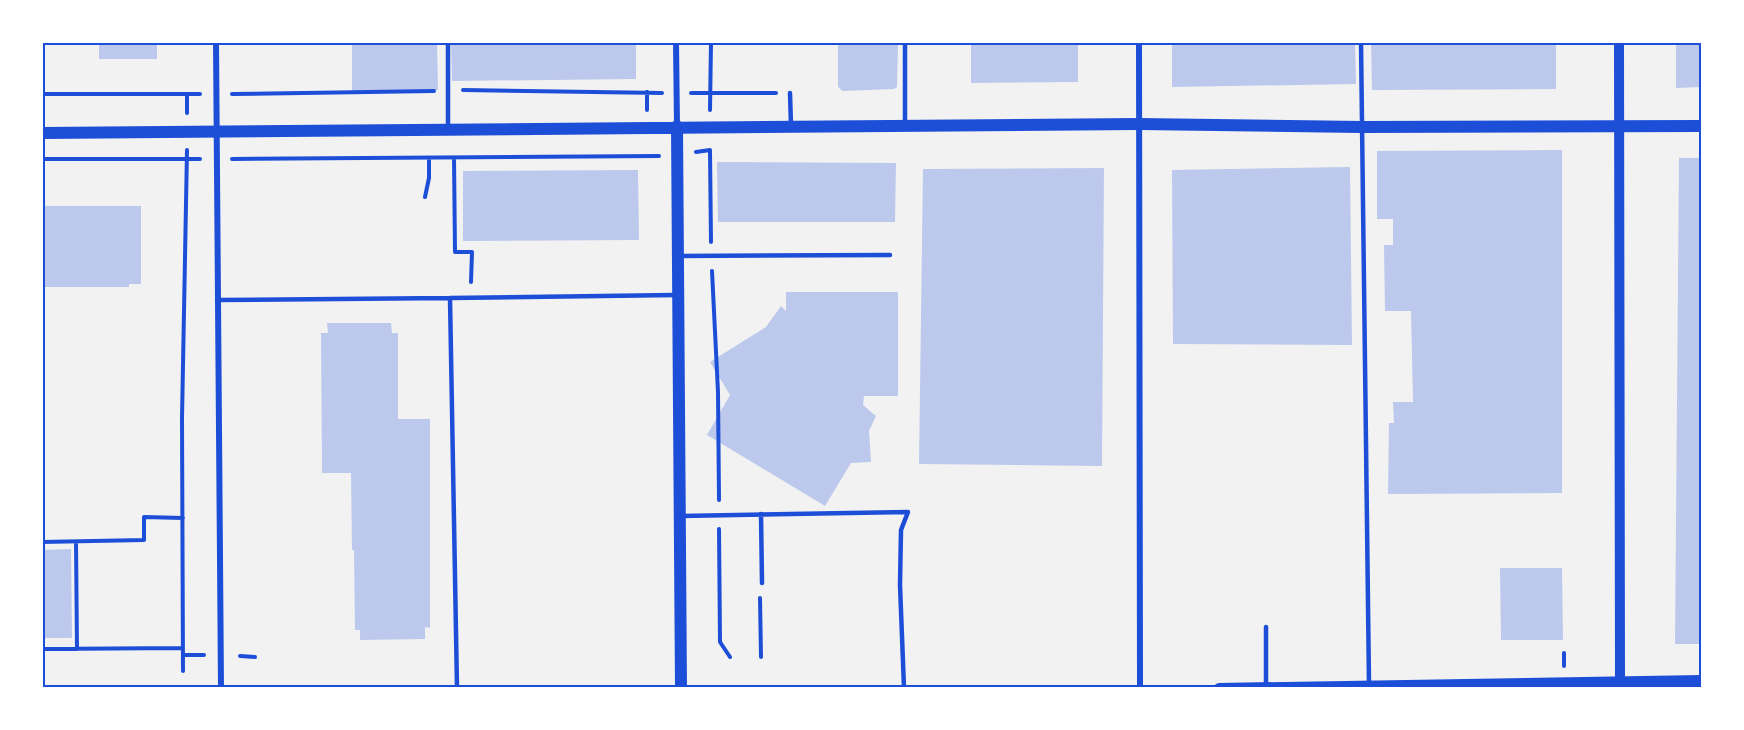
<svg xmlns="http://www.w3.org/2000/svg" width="1744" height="730" font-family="Lato,sans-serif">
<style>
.building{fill:#bdc9ec}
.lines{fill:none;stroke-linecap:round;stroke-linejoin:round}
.path{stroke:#1d4ed8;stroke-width:4}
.service{stroke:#1d4ed8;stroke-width:4.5}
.minor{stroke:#1d4ed8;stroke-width:6}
.tertiary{stroke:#1d4ed8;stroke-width:10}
.secondary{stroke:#1d4ed8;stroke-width:12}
.neatline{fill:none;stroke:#1d4ed8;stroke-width:2}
</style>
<rect width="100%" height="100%" fill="#f2f2f2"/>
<path class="building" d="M 99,42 L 157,42 L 157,59 L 99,59 Z
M 352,42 L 437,42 L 438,90 L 352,91 Z
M 451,42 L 636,42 L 636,79 L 452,81 Z
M 838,42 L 898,42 L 897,87 L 894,89 L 843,91 L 840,89 L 838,86 Z
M 971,42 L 1078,42 L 1078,82 L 971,83 Z
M 1172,42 L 1355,42 L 1356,84 L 1172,87 Z
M 1371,42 L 1556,42 L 1556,89 L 1372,90 Z
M 1676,42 L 1702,42 L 1702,87 L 1676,88 Z
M 1562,150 L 1562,493 L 1388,494 L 1389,423 L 1394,423 L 1393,402 L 1413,402 L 1411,311 L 1385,311 L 1384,245 L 1393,245 L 1393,219 L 1377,219 L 1377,151 Z
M 1679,158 L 1702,158 L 1702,644 L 1675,644 Z
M 717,162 L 896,163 L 895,222 L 718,222 Z
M 1350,167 L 1352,345 L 1173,344 L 1172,170 Z
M 1104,168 L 1102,466 L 919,464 L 923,169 Z
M 638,170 L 639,240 L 463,241 L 463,171 Z
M 42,206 L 141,206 L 141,284 L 129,284 L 129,287 L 42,287 Z
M 786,292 L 898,292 L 898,396 L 864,396 L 863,405 L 876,416 L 869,431 L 871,462 L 851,463 L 825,506 L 707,435 L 730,395 L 710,362 L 766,327 L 781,306 L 786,311 Z
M 327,323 L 391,323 L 392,333 L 398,333 L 398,419 L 430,419 L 430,628 L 425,627 L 425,639 L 360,640 L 360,630 L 355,630 L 354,550 L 352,550 L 351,473 L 322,473 L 321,333 L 328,333 Z
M 71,549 L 72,638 L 42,638 L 42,550 Z
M 1500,568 L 1562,568 L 1563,640 L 1501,640 Z"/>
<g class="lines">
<path class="path" d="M 463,90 L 662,93
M 647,92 L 647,110
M 691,93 L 776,93
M 42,94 L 200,94
M 187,94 L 187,113
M 232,94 L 434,91
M 710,110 L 711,42
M 710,151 L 711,242
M 696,152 L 710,150
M 454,158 L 455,252 L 472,252 L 471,282
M 42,159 L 200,159
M 232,159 L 659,156
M 425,197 L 429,178 L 429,158
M 712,271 L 718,392 L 719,500
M 719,529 L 720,642 L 730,657
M 42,542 L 144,540 L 144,517 L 183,518
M 76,542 L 77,649
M 760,598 L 761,657
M 42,649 L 183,648
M 1564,653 L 1564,666
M 183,655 L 204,655
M 240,656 L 255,657
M 183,671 L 182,419 L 187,150"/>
<path class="service" d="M 448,42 L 448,128
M 905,42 L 905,126
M 1361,42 L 1369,684
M 790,93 L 791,126
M 678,256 L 890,255
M 450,298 L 676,295
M 217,300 L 450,298 L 457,688
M 761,514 L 762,583
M 681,516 L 908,512 L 901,530 L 900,585 L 904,688
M 1266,627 L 1266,687"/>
<path class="minor" d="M 216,42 L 221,688
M 676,42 L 677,126
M 1139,42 L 1140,688"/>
<path class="tertiary" d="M 1619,42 L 1620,680
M 1219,688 L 1702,680"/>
<path class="secondary" d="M 677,126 L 681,688
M 42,133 L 1139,124 L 1361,127 L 1702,126"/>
</g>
<rect width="1744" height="730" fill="none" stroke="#ffffff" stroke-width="87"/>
<rect x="44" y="44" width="1656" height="642" class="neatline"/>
</svg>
